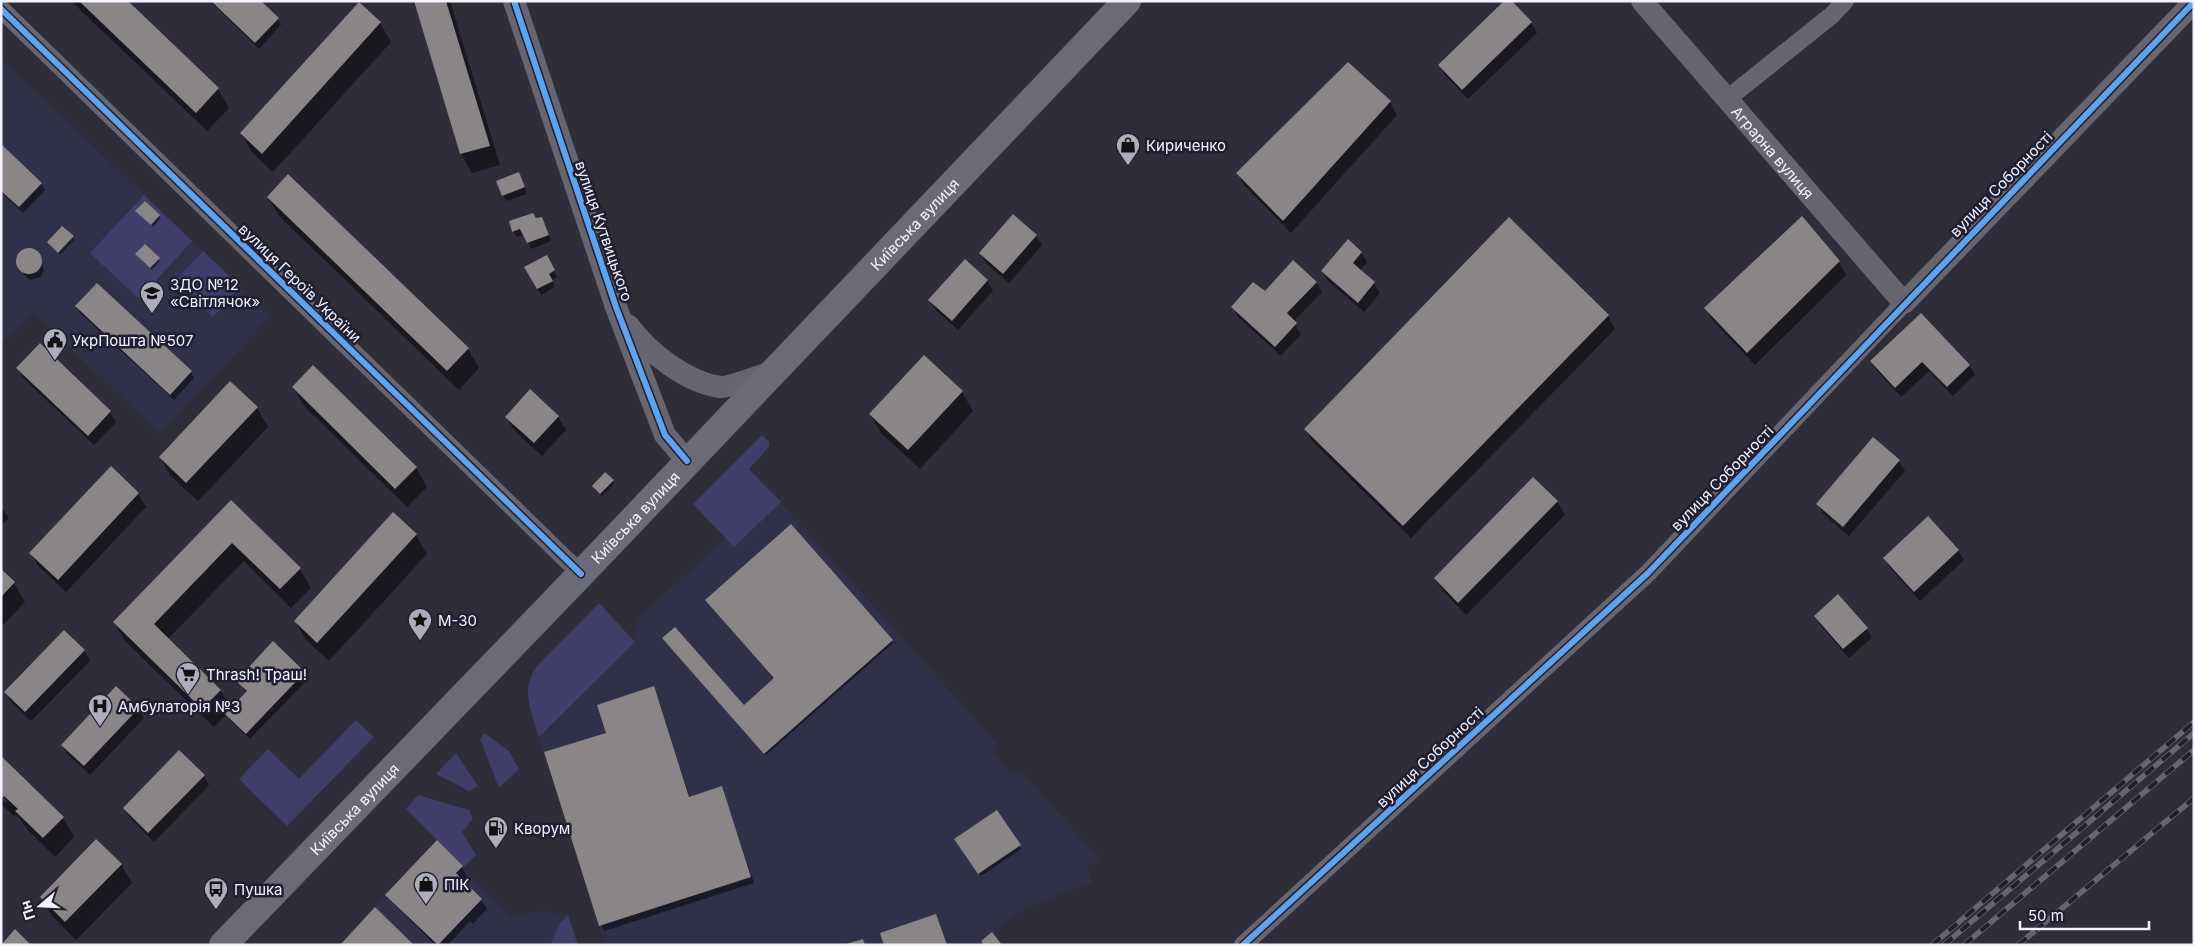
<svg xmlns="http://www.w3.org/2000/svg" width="2195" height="946" font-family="Inter,sans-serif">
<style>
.built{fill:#313049}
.green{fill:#413d69}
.shadow{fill:#0007}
.building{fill:#8a8687}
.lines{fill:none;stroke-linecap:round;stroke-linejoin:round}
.minor{stroke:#676670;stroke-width:18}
.tertiary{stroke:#676670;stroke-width:22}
.primary{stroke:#6b6a79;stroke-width:28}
.rail-casing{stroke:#676670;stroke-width:5.5}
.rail{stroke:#1f1e33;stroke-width:4;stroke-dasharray:11;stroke-linecap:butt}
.cycleway-casing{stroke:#1f1e33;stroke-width:9}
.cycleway{stroke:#60a3ed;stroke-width:6}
.labels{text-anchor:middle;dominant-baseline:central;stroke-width:5;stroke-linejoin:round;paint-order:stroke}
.poi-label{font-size:15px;fill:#f3f3ff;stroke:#1f1e33;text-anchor:start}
.street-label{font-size:15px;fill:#f3f3ff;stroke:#1f1e33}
</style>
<rect width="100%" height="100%" fill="#2e2d39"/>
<path class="built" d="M 1,58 L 271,316 L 160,434 L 33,313 L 1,346 Z
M 773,494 L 996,742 L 995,753 L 1010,773 L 1022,772 L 1101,860 L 1088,866 L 1093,883 L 1026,907 L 981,941 L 984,945 L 606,945 L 539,737 L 635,642 L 637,619 Z
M 437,840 L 510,916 L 543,911 L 568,915 L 578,945 L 414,945 L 375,907 Z"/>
<path class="green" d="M 144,195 L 192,241 L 139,299 L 90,253 Z
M 203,251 L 241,287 L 213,317 L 175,281 Z
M 762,435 L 769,442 L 769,447 L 749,469 L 781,502 L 734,547 L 693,504 Z
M 599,603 L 635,642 L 539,737 C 531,711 520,690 537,666 Z
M 356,720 L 374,737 L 287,826 L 239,779 L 268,749 L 299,779 Z
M 484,733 L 509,751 L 519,769 L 499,788 L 480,739 Z
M 456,753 L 478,786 L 469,791 L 436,774 Z
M 418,795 L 469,810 L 473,819 L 462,832 L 476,855 L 464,867 L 406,809 Z
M 568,915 L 578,945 L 550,945 L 560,923 Z"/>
<path class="shadow" d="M 71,1 L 126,1 L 218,89 L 229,108 L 207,131 Z
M 210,1 L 259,1 L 278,19 L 281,25 L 259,49 Z
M 415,1 L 450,1 L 500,165 L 472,173 L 461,154 Z
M 1511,1 L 1531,23 L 1537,33 L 1468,99 L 1445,75 L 1439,65 Z
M 359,4 L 380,23 L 391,42 L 273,172 L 252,152 L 241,133 Z
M 1390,102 L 1397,115 L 1291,233 L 1245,186 L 1237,173 Z
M 1,145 L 41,183 L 45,190 L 23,213 L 1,192 Z
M 288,176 L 468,349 L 479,368 L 459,390 L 279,216 L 268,197 Z
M 522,180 L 527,194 L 506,201 L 503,195 Z
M 137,211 L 159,216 L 160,219 L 153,227 Z
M 536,220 L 545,224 L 551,241 L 532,249 L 523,235 L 517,237 L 513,231 Z
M 1036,236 L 1042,245 L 1009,283 L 986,263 L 980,253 Z
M 73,237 L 74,240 L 60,255 L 50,245 Z
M 30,250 L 37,253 L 44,270 L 41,277 L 30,280 L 24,275 L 18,261 L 20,254 Z
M 1361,252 L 1367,262 L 1360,271 L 1374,283 L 1380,293 L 1364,312 L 1328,281 L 1322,271 Z
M 138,257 L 159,259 L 160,261 L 152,270 Z
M 546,257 L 557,277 L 552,281 L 555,287 L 541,295 L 526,268 Z
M 965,261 L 987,281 L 993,291 L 958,330 L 936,310 L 930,301 Z
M 1839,262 L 1846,275 L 1755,365 L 1713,321 L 1705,308 Z
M 1316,282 L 1322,292 L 1293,322 L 1301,334 L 1281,356 L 1238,317 L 1233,307 L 1265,293 Z
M 76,306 L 191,372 L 194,378 L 174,400 L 80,313 Z
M 1921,314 L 1969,365 L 1975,375 L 1953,396 L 1929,371 L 1901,397 L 1877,371 L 1871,362 Z
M 1608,316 L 1615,329 L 1411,538 L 1313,442 L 1305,429 Z
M 40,345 L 110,412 L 116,422 L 94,445 L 23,378 L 18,368 Z
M 293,387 L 416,468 L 427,487 L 407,507 L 304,406 Z
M 962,392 L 973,411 L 920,469 L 881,433 L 870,414 Z
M 257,408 L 268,427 L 198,501 L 171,476 L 160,457 Z
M 507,417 L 558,417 L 566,430 L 542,456 L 514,430 Z
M 1873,439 L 1899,461 L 1905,471 L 1849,536 L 1823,514 L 1818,504 Z
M 1533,479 L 1557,502 L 1565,515 L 1466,615 L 1443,591 L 1435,578 Z
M 613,481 L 614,484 L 602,496 L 595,489 Z
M 138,494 L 146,507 L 66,592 L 38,566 L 31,553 Z
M 231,502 L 300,569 L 311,588 L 291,608 L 244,561 L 168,639 L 220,690 L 231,709 L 247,693 L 238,681 L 304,672 L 308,679 L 250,739 L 230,720 L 227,714 L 214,727 L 125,641 L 114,622 Z
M 1,507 L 9,518 L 1,526 Z
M 416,535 L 427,554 L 329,661 L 306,640 L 295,621 Z
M 1958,550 L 1964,560 L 1920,601 L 1890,568 L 1884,559 Z
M 1,571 L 14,583 L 25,602 L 1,627 Z
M 708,603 L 892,640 L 893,643 L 766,755 L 665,641 L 744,706 L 775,679 Z
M 1815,616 L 1867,629 L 1872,638 L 1849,658 L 1821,626 Z
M 64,631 L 84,651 L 90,661 L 31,721 L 11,702 L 5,692 Z
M 653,688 L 690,798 L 722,788 L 754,883 L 604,931 L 601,925 L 607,733 Z
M 138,709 L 144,718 L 90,775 L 68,755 L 62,745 Z
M 1,758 L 63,818 L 74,837 L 55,857 L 28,830 L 16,814 L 14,816 L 1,804 L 1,799 L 6,803 L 7,801 L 1,795 Z
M 204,776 L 209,785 L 154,842 L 130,818 L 124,808 Z
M 997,811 L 1021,849 L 981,876 L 956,839 Z
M 121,864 L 132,883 L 76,940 L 52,916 L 41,897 Z
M 462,867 L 467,877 L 462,882 L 481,900 L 487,909 L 473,924 L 470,921 L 448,945 L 435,945 L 391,901 L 387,895 Z"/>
<path class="building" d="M 79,1 L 128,1 L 219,88 L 196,113 Z
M 211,1 L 261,1 L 279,18 L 255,43 Z
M 414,1 L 446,1 L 490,146 L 460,154 Z
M 1504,1 L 1512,1 L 1532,22 L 1462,90 L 1438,65 Z
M 359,2 L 381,22 L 262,154 L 240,133 Z
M 1348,62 L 1391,101 L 1283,221 L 1236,173 Z
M 1,144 L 42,183 L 19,207 L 1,191 Z
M 519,172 L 525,187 L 502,196 L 496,181 Z
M 288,174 L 469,348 L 447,371 L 267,197 Z
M 145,201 L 160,215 L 151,225 L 135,211 Z
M 533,213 L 536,218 L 542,217 L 549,235 L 527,243 L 520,229 L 512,232 L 509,221 Z
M 1013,214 L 1037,235 L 1003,274 L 979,253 Z
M 1802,216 L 1840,261 L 1747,353 L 1704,308 Z
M 1509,217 L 1609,315 L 1403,526 L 1304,429 Z
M 62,226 L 74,236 L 58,253 L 47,242 Z
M 1348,239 L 1362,252 L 1353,263 L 1375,282 L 1358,303 L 1321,271 Z
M 145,244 L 160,258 L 150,268 L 135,254 Z
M16 261a13 13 0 1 1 26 0a13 13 0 1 1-26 0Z
M 547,255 L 555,270 L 549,274 L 553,281 L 537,289 L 524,267 Z
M 965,259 L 988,280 L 952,321 L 928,300 Z
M 1293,260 L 1317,282 L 1287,313 L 1297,323 L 1275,347 L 1231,307 L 1253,282 L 1265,291 Z
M 97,283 L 192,371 L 170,395 L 75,306 Z
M 1921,313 L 1970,365 L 1947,387 L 1922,362 L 1895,388 L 1870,361 Z
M 40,343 L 111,411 L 88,436 L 16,368 Z
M 924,355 L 963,391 L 908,450 L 869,414 Z
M 313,365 L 417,467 L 395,489 L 292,387 Z
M 230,381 L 258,407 L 186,483 L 159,457 Z
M 530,389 L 559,416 L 534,443 L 505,417 Z
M 1873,437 L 1900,460 L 1843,527 L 1816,504 Z
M 111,466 L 139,493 L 58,580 L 29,553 Z
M 605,472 L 614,480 L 600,494 L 592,486 Z
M 1533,477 L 1558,501 L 1458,603 L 1434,578 Z
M 231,500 L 301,568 L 280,589 L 232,543 L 154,624 L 221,690 L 202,709 L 113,622 Z
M 393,512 L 417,534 L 317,643 L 294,621 Z
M 1928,516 L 1959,550 L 1914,592 L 1883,558 Z
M 791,524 L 893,640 L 764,754 L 662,638 L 675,627 L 744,705 L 774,678 L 705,600 Z
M 1,569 L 15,582 L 1,597 Z
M 1838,594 L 1868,628 L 1843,649 L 1814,616 Z
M 64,630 L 85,650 L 25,712 L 4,692 Z
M 273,641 L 305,672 L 246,734 L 225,714 L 247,691 L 236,681 Z
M 116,686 L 139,708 L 84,766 L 61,745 Z
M 654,686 L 689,797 L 722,786 L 751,877 L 599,926 L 544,752 L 606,733 L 597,705 Z
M 179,750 L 205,775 L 148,833 L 123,808 Z
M 1,756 L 64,817 L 43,838 L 15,811 L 18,809 L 4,796 L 1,799 Z
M 997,810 L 1021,845 L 978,874 L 954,839 Z
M 96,839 L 122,864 L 65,922 L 40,897 Z
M 437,840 L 463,866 L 456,873 L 482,899 L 438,945 L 385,895 Z
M 375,907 L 414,945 L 340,945 Z
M 936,914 L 947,945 L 884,945 L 880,933 Z
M 15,929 L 31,945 L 1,945 Z
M 992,932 L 1002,945 L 984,945 L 981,941 Z
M 863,939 L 865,945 L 846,945 L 846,944 Z"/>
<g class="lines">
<path class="minor" d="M 1,9 L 581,574
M 1727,99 L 1832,15 L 1845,1
M 1243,945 L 1648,573 L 1904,303"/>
<g class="tertiary">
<path d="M 514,1 L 616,307 L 665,435 L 687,461"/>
<path id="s1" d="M 1642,1 L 1904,303 L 2194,2"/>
<path d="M 629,326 C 649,353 686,382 720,387 C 728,388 762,375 772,372"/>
</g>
<path class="primary" id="s2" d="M 223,945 L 581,574 L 1127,1"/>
<g class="rail-casing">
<path id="rail" d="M 1932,945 L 2194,722
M 1944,945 L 2194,733
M 1964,945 L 2194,750
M 2018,945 L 2194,798"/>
</g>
<use href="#rail" class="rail"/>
<g class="cycleway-casing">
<path id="cycleway" d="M 514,1 L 616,307 L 665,435 L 687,461
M 1,9 L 581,574
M 1243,945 L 1648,573 L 2194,2"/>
</g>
<use href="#cycleway" class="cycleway"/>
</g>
<defs>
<g id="shop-pin" transform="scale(1.25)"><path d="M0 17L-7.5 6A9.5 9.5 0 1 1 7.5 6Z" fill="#aeaeba" stroke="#1f1e33"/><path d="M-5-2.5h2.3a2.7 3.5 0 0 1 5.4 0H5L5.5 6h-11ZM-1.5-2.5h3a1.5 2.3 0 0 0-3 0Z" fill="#111"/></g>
<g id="school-pin" transform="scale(1.25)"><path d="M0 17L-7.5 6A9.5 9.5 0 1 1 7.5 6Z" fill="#aeaeba" stroke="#1f1e33"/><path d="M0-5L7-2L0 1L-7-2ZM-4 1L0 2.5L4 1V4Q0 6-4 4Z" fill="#111"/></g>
<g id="civic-pin" transform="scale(1.25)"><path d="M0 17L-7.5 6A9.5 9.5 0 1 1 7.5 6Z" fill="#aeaeba" stroke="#1f1e33"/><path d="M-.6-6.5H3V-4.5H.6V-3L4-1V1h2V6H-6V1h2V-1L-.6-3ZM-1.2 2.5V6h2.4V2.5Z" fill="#111"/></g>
<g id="sight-pin" transform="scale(1.25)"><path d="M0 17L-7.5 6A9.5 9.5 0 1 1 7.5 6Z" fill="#aeaeba" stroke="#1f1e33"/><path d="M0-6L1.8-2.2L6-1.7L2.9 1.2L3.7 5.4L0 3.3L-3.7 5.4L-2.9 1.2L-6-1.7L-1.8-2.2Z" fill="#111"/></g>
<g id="supermarket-pin" transform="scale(1.25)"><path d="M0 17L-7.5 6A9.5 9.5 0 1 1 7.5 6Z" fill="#aeaeba" stroke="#1f1e33"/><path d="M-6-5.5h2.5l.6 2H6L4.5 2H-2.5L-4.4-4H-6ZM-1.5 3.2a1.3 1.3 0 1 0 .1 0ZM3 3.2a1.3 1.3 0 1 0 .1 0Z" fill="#111"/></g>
<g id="hospital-pin" transform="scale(1.25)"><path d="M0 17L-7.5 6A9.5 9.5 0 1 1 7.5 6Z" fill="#aeaeba" stroke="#1f1e33"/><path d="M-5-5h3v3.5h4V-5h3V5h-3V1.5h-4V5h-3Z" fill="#111"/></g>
<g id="fuel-pin" transform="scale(1.25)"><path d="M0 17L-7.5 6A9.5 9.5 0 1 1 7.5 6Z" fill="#aeaeba" stroke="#1f1e33"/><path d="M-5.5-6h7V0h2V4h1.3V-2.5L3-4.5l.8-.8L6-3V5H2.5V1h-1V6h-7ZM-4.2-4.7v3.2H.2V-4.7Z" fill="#111"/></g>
<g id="bus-pin" transform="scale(1.25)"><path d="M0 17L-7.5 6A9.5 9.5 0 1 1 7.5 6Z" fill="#aeaeba" stroke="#1f1e33"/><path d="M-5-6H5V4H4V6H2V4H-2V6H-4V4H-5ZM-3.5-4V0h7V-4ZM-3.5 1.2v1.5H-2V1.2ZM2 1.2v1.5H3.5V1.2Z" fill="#111"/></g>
</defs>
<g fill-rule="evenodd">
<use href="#shop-pin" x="1128" y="145"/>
<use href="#school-pin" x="152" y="293"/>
<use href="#civic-pin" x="55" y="340"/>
<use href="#sight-pin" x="420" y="620"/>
<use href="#supermarket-pin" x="188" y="674"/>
<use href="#hospital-pin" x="100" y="706"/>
<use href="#fuel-pin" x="496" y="828"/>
<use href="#shop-pin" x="426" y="884"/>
<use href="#bus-pin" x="216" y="889"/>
</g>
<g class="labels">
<g class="poi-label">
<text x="1146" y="145">Кириченко</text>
<text x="170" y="284">ЗДО №12<tspan x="170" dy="17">«Світлячок»</tspan></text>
<text x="72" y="340">УкрПошта №507</text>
<text x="438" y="620">М-30</text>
<text x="206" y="674">Thrash! Траш!</text>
<text x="118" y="706">Амбулаторія №3</text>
<text x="514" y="828">Кворум</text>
<text x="444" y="884">ПІК</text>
<text x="234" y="889">Пушка</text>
</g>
<g class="street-label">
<text stroke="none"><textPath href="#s1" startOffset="200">Аграрна вулиця</textPath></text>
<text transform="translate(2001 184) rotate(-46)">вулиця Соборності</text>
<text stroke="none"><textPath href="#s2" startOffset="999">Київська вулиця</textPath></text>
<text transform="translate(604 231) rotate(71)">вулиця Кутвицького</text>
<text transform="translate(300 283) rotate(44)">вулиця Героїв України</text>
<text transform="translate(1722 478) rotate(-46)">вулиця Соборності</text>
<text stroke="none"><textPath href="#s2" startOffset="594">Київська вулиця</textPath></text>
<text transform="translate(1430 757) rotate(-43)">вулиця Соборності</text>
<text stroke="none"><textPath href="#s2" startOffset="189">Київська вулиця</textPath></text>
</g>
</g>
<rect width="2195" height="946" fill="none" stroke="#f3f3ff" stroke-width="5"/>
<g transform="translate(40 906) rotate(251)" stroke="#1f1e33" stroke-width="4" paint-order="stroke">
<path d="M0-4L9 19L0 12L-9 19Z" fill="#f3f3ff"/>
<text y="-8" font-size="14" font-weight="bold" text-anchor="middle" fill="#f3f3ff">Пн</text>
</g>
<path d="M2020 921v8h129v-8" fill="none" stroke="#f3f3ff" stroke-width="2.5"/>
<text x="2028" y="921" font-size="15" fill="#f3f3ff" stroke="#1f1e33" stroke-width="4" paint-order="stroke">50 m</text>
</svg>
